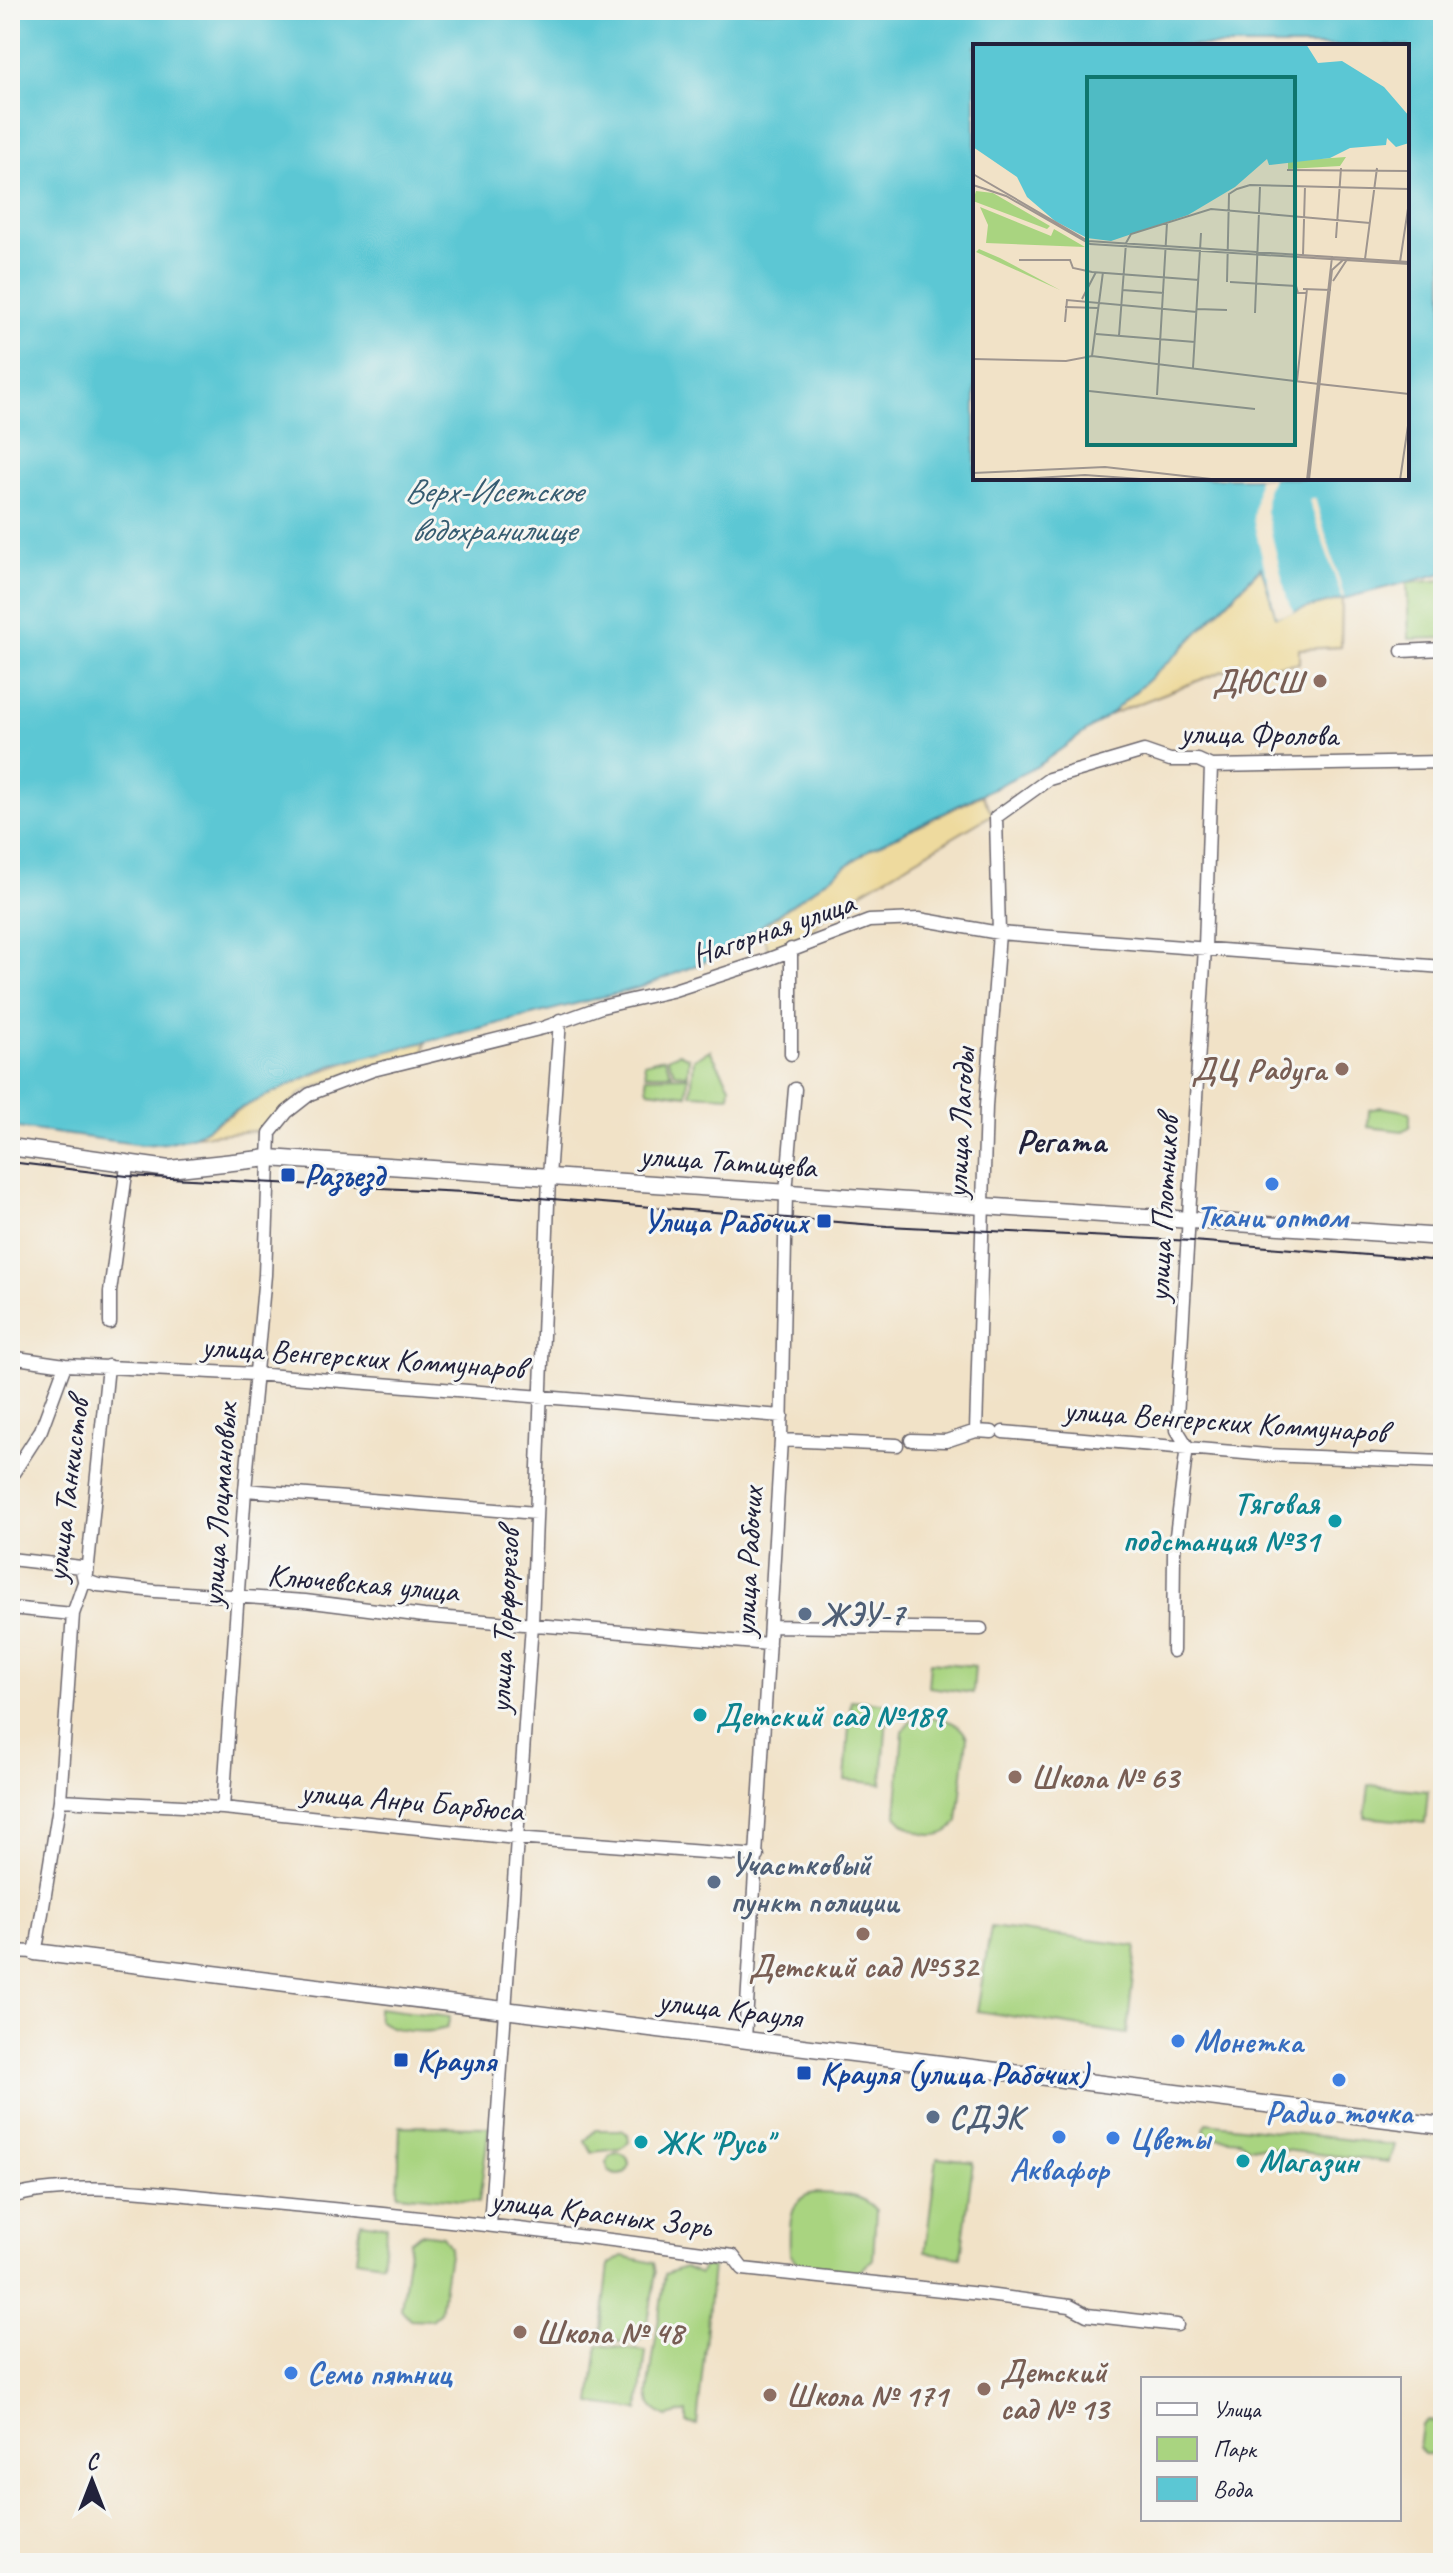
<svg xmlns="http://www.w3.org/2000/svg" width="1453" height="2573" font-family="Caveat,sans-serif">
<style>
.green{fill:#a9d480;stroke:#667b5e;stroke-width:2}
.sand{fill:#eeda9e;stroke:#887e6c;stroke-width:2}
.water{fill:#5bc7d4;stroke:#3e7488;stroke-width:2;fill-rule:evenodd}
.pier{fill:#f1e2c7}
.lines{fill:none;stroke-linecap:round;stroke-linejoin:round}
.minor-casing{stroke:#6a656c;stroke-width:15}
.tertiary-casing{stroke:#6a656c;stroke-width:19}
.minor{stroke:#fff;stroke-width:12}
.tertiary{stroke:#fff;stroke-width:16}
.tram{stroke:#22223b;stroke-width:2}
.education-dot{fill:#8d6e63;stroke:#f6f6f2;stroke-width:3}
.transit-dot{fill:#1a4fb4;stroke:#f6f6f2;stroke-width:3}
.shop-dot{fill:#3f7fe0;stroke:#f6f6f2;stroke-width:3}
.culture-dot{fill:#0f9aa8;stroke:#f6f6f2;stroke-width:3}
.service-dot{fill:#5c6f8a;stroke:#f6f6f2;stroke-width:3}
.labels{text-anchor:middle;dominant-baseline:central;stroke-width:6;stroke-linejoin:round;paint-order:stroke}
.education-label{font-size:32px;font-weight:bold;fill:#785e54;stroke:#f6f6f2;text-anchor:start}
.street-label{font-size:32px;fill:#22223b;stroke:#f6f6f2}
.transit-label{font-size:32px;font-weight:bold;fill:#164399;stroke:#f6f6f2;text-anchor:start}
.shop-label{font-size:32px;font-weight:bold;fill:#366cbe;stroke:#f6f6f2}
.culture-label{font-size:32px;font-weight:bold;fill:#0d838f;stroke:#f6f6f2;text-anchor:start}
.service-label{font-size:32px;font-weight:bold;fill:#4e5e75;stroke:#f6f6f2;text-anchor:start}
.water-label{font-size:34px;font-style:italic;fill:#365c71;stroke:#f6f6f2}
.neighbourhood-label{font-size:34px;font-weight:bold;fill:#22223b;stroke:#f6f6f2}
.inset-road{fill:none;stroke:#9e958f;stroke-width:2}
.view{fill:#0f766e;fill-opacity:0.15;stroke:#0f766e;stroke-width:4}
.inset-edge{fill:none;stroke:#22223b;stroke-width:4}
</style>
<rect width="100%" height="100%" fill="#f6f6f2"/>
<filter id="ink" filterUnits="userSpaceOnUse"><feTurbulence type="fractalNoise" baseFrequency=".0125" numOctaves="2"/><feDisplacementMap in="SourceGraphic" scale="16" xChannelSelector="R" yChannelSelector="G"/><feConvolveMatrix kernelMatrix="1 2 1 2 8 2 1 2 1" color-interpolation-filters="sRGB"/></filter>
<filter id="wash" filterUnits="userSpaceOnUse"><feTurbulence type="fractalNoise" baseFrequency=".006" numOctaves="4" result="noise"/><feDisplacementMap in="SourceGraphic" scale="32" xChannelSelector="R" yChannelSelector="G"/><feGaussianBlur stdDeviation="1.8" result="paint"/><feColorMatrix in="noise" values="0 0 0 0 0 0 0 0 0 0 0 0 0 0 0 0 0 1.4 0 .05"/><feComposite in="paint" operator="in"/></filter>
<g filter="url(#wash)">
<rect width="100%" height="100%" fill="#f1e2c7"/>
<path class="green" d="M 1443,580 L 1443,638 L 1409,639 L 1407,583 Z
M 710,1050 L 730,1086 L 729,1096 L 691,1094 L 694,1059 Z
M 679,1053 L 689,1058 L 688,1074 L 675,1073 L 667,1058 Z
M 664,1058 L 672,1074 L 646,1074 L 644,1063 Z
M 688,1076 L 687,1095 L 648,1090 L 646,1077 Z
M 1381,1107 L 1410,1112 L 1410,1127 L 1402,1131 L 1368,1127 L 1369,1110 Z
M 930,1662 L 975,1666 L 973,1693 L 928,1687 Z
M 851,1700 L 888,1704 L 882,1784 L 845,1780 Z
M 926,1717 C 944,1719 958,1720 967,1737 L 958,1821 C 944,1845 910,1835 896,1815 L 903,1731 L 910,1722 Z
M 1369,1785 L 1428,1791 L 1425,1823 L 1365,1817 Z
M 991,1927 L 1136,1946 L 1127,2034 L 977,2011 Z
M 378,2008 L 450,2017 L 447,2028 C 427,2034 394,2033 378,2020 Z
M 1207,2123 L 1394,2145 L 1389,2162 L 1248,2146 L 1239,2140 L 1208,2137 L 1204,2129 Z
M 400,2126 L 489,2127 L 479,2202 L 398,2194 Z
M 595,2130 L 622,2130 L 628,2135 L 629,2142 L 620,2149 L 592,2152 L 585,2141 Z
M607 2164a11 11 0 1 1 22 0a11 11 0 1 1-22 0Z
M 937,2158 L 973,2162 L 961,2257 L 925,2252 Z
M 814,2193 C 835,2194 862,2192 876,2210 L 873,2259 L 856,2275 L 802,2269 L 790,2254 C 789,2232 787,2197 814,2193 Z
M 361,2222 L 387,2226 L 382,2263 L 356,2259 Z
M 420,2233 L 443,2236 L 450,2247 L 440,2312 L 431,2320 L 410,2319 L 401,2309 L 410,2241 Z
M 622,2256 L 654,2263 L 656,2273 L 646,2334 L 635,2344 L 607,2340 L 601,2331 L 609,2265 Z
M 703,2266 L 713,2267 L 697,2425 L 687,2423 L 687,2412 L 667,2417 C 656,2411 649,2407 648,2394 L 665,2274 L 684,2267 L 700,2274 Z
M 598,2345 L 646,2351 L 639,2410 L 591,2404 Z
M 1427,2421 L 1443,2423 L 1443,2455 L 1424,2454 L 1419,2448 L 1422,2425 Z"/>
<path class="sand" d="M 1262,567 L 1276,616 L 1342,598 L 1341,647 L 1299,649 L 1299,663 L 1223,671 L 1109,715 L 1178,653 Z
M 982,795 L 993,814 L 827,912 L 808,936 L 770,954 L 760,928 L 870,849 Z
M 426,1040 L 423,1055 L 365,1067 L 301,1093 L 264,1130 L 195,1136 C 268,1089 342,1059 426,1040 Z"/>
<path class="water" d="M 10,10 L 1443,10 L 1443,573 L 1276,616 L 1261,567 L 1178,653 L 1109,715 L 1036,767 L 870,849 L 760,927 L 704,962 L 642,987 L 330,1066 L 230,1113 L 195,1136 L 166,1143 L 143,1145 L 10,1127 ZM 975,46 L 1407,46 L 1407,478 L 975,478 Z"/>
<path class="pier" d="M 1258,478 L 1273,478 L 1267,490 L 1266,511 L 1287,598 L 1295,612 L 1284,615 L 1276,616 L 1253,519 Z
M 1315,498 L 1344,597 L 1342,598 L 1309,500 Z"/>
</g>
<g filter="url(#ink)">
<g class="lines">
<g class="minor-casing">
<path id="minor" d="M 1402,651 L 1443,649
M 791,949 L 791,1054
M 110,1323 L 110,1292 L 127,1166
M 10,1357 L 65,1365 L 254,1374 L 782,1416
M 976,1431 L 986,1106 L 999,933 L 996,817 L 1049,779 L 1144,751 L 1170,760 L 1198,760 L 1211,766 L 1443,762
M 1003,1432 L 1267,1455 L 1443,1462
M 781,1440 L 897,1445
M 911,1440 L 946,1441 L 976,1431 L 992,1432
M 10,1478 L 41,1430 L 65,1365
M 245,1490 L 536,1513
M 10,1559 L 81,1567 L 84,1580 L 98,1585 L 155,1591 L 305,1601 L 424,1616 L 769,1644
M 10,1608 L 73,1614
M 770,1626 L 981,1629
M 1173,1651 L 1174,1552 L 1187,1446 L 1177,1430 L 1177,1417 L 1205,947 L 1211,766
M 60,1800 L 223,1808 L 516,1838 L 758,1856
M 223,1808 L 245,1490 L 265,1275 L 270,1133 L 287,1112 L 310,1094 L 373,1070 L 543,1028 L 601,1007 L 671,991 L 761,962 L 869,921 L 919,919 L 999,933 L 1443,967
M 10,1951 L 35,1952 L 38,1938 L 60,1800 L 73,1614 L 87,1574 L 108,1366
M 745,2039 L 781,1440 L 786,1193 L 795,1089
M 11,2197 C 69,2179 166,2194 228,2199 C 397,2214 565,2233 733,2256 L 743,2269 L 980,2294 L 1070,2306 L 1087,2315 L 1177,2325
M 490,2225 L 532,1624 L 549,1177 L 560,1020"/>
</g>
<g class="tertiary-casing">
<path id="tertiary" d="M 10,1147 L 169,1169 L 269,1158 L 1443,1237
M 35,1952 L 1443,2126"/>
</g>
<use href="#minor" class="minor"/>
<use href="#tertiary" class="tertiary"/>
<path class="tram" d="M 10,1162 L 127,1176 L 464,1192 L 887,1226 L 1193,1241 L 1443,1261"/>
</g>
</g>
<g class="education-dot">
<circle cx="1320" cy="681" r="8"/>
<circle cx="1342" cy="1069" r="8"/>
<circle cx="1015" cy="1777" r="8"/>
<circle cx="863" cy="1934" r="8"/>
<circle cx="520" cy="2332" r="8"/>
<circle cx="984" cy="2389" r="8"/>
<circle cx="770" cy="2395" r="8"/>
</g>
<g class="transit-dot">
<rect x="280" y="1167" width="16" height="16" rx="4"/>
<rect x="816" y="1213" width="16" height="16" rx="4"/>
<rect x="393" y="2052" width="16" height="16" rx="4"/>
<rect x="796" y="2065" width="16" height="16" rx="4"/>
</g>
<g class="shop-dot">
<circle cx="1272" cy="1184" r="8"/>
<circle cx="1178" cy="2041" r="8"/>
<circle cx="1339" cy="2080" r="8"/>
<circle cx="1059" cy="2137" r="8"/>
<circle cx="1113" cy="2138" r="8"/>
<circle cx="291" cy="2373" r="8"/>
</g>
<g class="culture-dot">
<circle cx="1335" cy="1521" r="8"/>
<circle cx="700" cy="1715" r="8"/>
<circle cx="641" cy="2142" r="8"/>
<circle cx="1243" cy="2161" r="8"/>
</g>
<g class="service-dot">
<circle cx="805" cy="1614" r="8"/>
<circle cx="714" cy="1882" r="8"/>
<circle cx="933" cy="2117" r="8"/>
</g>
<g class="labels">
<g class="education-label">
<text x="1304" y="681" text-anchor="end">ДЮСШ</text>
<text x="1326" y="1069" text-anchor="end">ДЦ Радуга</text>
<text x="1031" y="1777">Школа № 63</text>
<text x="863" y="1966" text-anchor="middle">Детский сад №532</text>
<text x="536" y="2332">Школа № 48</text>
<text x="1000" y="2371">Детский<tspan x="1000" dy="37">сад № 13</tspan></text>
<text x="786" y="2395">Школа № 171</text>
</g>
<g class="street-label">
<text transform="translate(1259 734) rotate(1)">улица Фролова</text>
<text transform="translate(773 929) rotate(-19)">Нагорная улица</text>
<text transform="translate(960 1123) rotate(-87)">улица Лагоды</text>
<text transform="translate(728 1161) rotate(4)">улица Татищева</text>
<text transform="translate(1163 1209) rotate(-87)">улица Плотников</text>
<text transform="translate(363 1357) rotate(4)">улица Венгерских Коммунаров</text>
<text transform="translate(1225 1421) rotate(4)">улица Венгерских Коммунаров</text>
<text transform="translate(67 1490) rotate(-83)">улица Танкистов</text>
<text transform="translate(219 1505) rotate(-86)">улица Лоцмановых</text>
<text transform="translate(748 1562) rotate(-87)">улица Рабочих</text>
<text transform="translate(363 1583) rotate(5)">Ключевская улица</text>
<text transform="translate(504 1621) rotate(-87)">улица Торфорезов</text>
<text transform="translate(412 1801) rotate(5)">улица Анри Барбюса</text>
<text transform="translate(730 2009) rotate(7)">улица Крауля</text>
<text transform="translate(601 2213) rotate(7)">улица Красных Зорь</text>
</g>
<g class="transit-label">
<text x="304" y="1175">Разъезд</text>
<text x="808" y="1221" text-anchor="end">Улица Рабочих</text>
<text x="417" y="2060">Крауля</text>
<text x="820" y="2073">Крауля (улица Рабочих)</text>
</g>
<g class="shop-label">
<text x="1272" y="1216">Ткани оптом</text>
<text x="1194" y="2041" text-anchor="start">Монетка</text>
<text x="1339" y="2112">Радио точка</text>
<text x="1129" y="2138" text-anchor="start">Цветы</text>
<text x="1059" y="2169">Аквафор</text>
<text x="307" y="2373" text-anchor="start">Семь пятниц</text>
</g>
<g class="culture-label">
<text x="1319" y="1503" text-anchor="end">Тяговая<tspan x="1319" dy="37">подстанция №31</tspan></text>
<text x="716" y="1715">Детский сад №189</text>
<text x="657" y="2142">ЖК "Русь"</text>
<text x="1259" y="2161">Магазин</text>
</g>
<g class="service-label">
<text x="821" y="1614">ЖЭУ-7</text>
<text x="730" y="1864">Участковый<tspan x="730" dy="37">пункт полиции</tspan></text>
<text x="949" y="2117">СДЭК</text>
</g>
<g class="water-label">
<text x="493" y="490">Верх-Исетское<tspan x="493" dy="39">водохранилище</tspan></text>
</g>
<g class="neighbourhood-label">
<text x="1061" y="1140">Регата</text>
</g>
</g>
<g transform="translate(973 44)">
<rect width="436" height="436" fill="#f1e2c7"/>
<path d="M 373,113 L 367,122 L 315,125 L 315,117 ZM 3,147 L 20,149 L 77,182 L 74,185 L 0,157 ZM 7,163 L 78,192 L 81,185 L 112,203 L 13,199 L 15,181 ZM 6,205 L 27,214 L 87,246 L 3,208 Z" fill="#a9d480"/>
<path d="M 0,0 L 333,0 L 345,19 L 369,17 L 411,43 L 436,72 L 436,99 L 423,103 L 414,94 L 413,101 L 377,104 L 357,114 L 296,121 L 294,115 L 262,143 L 215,171 L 138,197 L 114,194 L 82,177 L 54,153 L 44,133 L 0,103 Z" fill="#5bc7d4"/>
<path class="inset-road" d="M 314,126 L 436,127M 0,130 L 115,197 L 359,213 L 334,436M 0,141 L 33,152 L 117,200 L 436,220M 363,194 L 368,124M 153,199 L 158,190 L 238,165 L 397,179M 330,211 L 332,142M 359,213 L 436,218M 392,215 L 404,124M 46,216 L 97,216 L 100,224 L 119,228 L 226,236M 427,218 L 436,158M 360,237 L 375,214M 254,238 L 256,150 L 264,145 L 277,141 L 436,145M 257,238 L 323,242 L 325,249 L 333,249M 330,245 L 358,246M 149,246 L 191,249M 109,255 L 123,228M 92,263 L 125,264M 224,265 L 254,266M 282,269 L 287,143M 92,278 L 94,256 L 224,268M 123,290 L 222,298M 146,292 L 153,199M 119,312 L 130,228M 0,315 L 93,317 L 119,312 L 346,340M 220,324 L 228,189M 324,337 L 334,245M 346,340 L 436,350M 116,347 L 282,365M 184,351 L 194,179M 0,429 L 132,423 L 247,436M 31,436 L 112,431 L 182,436M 336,436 L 359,226 L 370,216M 427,436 L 436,375"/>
<path class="view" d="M 114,33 L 322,33 L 322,401 L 114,401 Z"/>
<rect width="436" height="436" class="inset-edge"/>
</g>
<rect width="1453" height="2573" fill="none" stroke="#f6f6f2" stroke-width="40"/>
<rect x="1141" y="2377" width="260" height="144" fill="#f6f6f2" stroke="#a1a1a9" stroke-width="2"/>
<rect x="1157" y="2403" width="40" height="12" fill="#ffffff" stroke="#a1a1a9" stroke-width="2"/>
<text x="1213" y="2417" font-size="24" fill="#22223b">Улица</text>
<rect x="1157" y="2437" width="40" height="24" fill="#a9d480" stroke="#a1a1a9" stroke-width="2"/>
<text x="1213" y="2457" font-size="24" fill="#22223b">Парк</text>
<rect x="1157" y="2477" width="40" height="24" fill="#5bc7d4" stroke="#a1a1a9" stroke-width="2"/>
<text x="1213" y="2497" font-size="24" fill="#22223b">Вода</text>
<g transform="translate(92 2481)" stroke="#f6f6f2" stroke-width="6" paint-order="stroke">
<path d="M0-6L14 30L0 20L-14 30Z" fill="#22223b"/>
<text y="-12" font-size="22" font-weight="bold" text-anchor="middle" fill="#22223b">С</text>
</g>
</svg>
